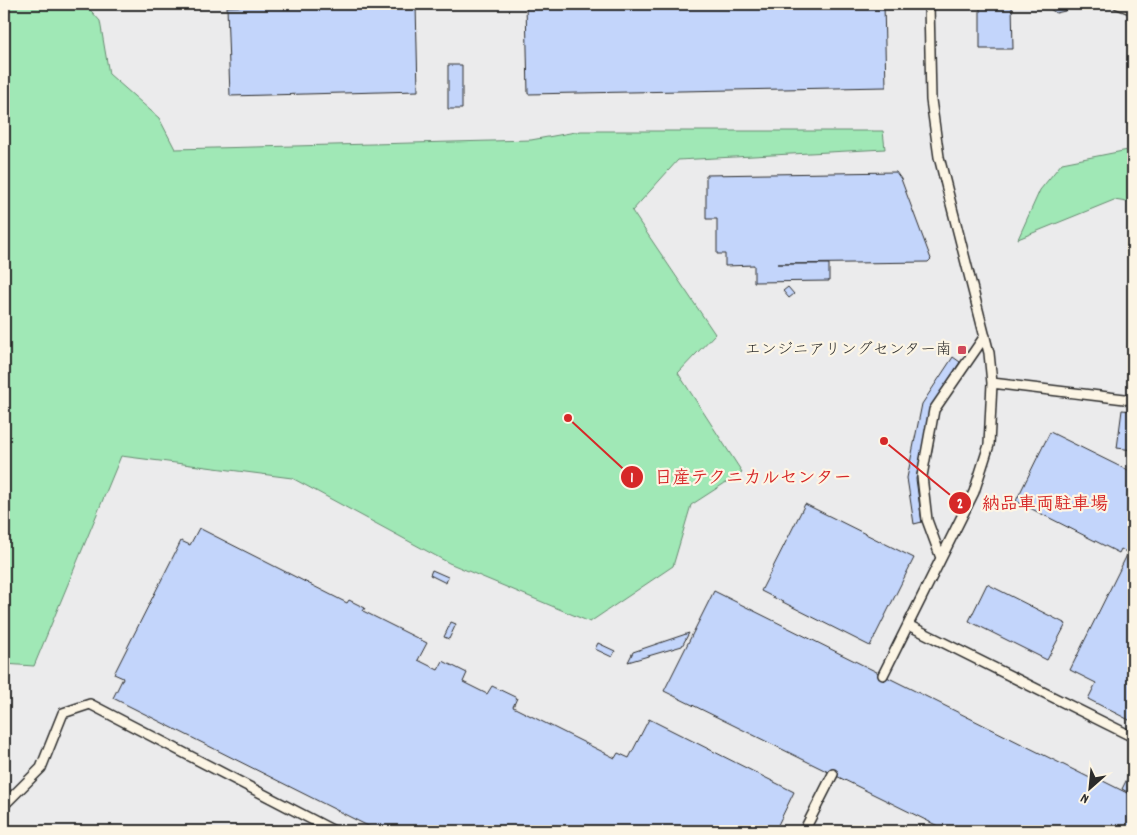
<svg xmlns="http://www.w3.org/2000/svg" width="1137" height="835" font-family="Dekko,'Klee One',sans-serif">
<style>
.built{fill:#ebebec}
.green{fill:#a0e8b6;stroke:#668a70}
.building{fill:#c3d5fb;stroke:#2b2b2b}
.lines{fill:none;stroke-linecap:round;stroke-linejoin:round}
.service-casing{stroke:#2b2b2b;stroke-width:12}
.service{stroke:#fcf5e5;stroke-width:9}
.poi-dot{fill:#d1495b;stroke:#fcf5e5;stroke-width:2}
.labels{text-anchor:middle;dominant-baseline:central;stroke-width:4.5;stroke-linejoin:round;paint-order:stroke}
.poi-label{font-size:16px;fill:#2b2b2b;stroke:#fcf5e5;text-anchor:end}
.leader{fill:none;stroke:#d62828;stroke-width:2}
.callout-dot{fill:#d62828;stroke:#fcf5e5;stroke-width:2}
.mark-label{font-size:15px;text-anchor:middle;font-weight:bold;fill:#fff}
.callout-label{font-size:18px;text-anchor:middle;font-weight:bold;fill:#d62828;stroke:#fcf5e5;stroke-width:4.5;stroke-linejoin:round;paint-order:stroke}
</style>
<rect width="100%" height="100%" fill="#fcf5e5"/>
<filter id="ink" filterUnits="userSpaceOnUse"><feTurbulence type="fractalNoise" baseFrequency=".02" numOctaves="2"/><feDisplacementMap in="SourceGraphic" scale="10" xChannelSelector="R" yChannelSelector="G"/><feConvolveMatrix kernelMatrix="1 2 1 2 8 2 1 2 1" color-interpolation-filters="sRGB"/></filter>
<g filter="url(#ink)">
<path class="built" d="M 4,4 L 1133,4 L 1133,831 L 4,831 Z"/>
<path class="green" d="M 4,4 L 85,4 L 100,21 L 109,74 L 159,118 L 175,149 L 531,140 L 581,131 L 883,131 L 885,149 L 678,160 L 632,211 L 715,334 L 678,373 L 742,472 L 691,505 L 673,566 L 590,622 L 449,563 L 292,478 L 121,456 L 34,666 L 4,664 Z
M 1133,149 L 1133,203 L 1114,200 L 1018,239 L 1040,190 L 1062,163 Z"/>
<path class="building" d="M 330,4 L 416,4 L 418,91 L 230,96 L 227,7 Z
M 526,4 L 884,4 L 886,87 L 528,94 Z
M 980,4 L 1012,4 L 1013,49 L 980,49 Z
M 1048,4 L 1068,4 L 1068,6 L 1065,11 L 1056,13 L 1050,9 Z
M 448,65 L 462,65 L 462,109 L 448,109 Z
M 896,172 L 901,179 L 931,259 L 928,262 L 777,264 L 829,264 L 829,281 L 754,282 L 754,265 L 725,266 L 725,254 L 717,254 L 717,219 L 706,219 L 706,175 Z
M 788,287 L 794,294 L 789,298 L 783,291 Z
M 953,357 L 960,362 L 930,409 L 916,479 L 922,522 L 914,524 L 907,478 L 922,404 Z
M 1122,410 L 1133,411 L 1133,450 L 1117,448 Z
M 1050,432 L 1133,473 L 1133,722 L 1088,699 L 1096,683 L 1070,670 L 1128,553 L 1121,549 L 1119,553 L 1016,501 Z
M 805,504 L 914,558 L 870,646 L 761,591 Z
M 199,528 L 347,603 L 349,600 L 365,608 L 363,611 L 427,643 L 418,660 L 438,670 L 443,661 L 467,673 L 463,682 L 487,694 L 492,686 L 517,698 L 513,707 L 615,758 L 618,753 L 629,758 L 649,719 L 794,792 L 775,831 L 378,831 L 113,698 L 123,678 L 114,674 L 181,541 L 190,545 Z
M 432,570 L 448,577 L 446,583 L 430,575 Z
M 987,584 L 1066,624 L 1047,660 L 969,621 Z
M 714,591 L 1096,781 L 1097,778 L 1133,796 L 1133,831 L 948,831 L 664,691 Z
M 451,622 L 456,624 L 449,639 L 444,637 Z
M 689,633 L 682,646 L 628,662 L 633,652 Z
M 598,643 L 615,651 L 612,657 L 595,649 Z
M 1133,767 L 1133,795 L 1122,789 Z"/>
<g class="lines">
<g class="service-casing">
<path id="service" d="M 1118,4 L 1133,10
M 992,383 L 1133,400
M 941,558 L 927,520 L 922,476 L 934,410 L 985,336
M 908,625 L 1133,737
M 883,675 L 974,492 L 989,445 L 992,383 L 989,353 L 939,157 L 931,100 L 929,4
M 4,805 L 41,768 L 63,713 L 90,704 L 334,831
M 804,831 L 833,774"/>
</g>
<use href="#service" class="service"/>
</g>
</g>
<rect class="poi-dot" x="957" y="345" width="10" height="10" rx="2.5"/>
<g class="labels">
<g class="poi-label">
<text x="952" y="350">エンジニアリングセンター南</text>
</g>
</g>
<path class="leader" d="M568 418L632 477M884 441L960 503"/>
<g class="callout-dot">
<circle cx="568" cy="418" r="5"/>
<circle cx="884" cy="441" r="5"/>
<circle cx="632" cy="477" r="12"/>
<circle cx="960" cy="503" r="12"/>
</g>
<g class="mark-label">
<text x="632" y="482">1</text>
<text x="960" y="508">2</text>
</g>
<g class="callout-label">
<text x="753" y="483">日産テクニカルセンター</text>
<text x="1045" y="509">納品車両駐車場</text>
</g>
<rect width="1137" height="835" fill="none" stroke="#fcf5e5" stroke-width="20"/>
<rect x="10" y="10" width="1117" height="815" fill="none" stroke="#2b2b2b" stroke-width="2" filter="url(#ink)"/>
<g transform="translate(1090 788) rotate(207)" stroke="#fcf5e5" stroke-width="4" paint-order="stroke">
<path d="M0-4L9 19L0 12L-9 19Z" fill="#2b2b2b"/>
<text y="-8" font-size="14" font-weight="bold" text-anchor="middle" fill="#2b2b2b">N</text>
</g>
</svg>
